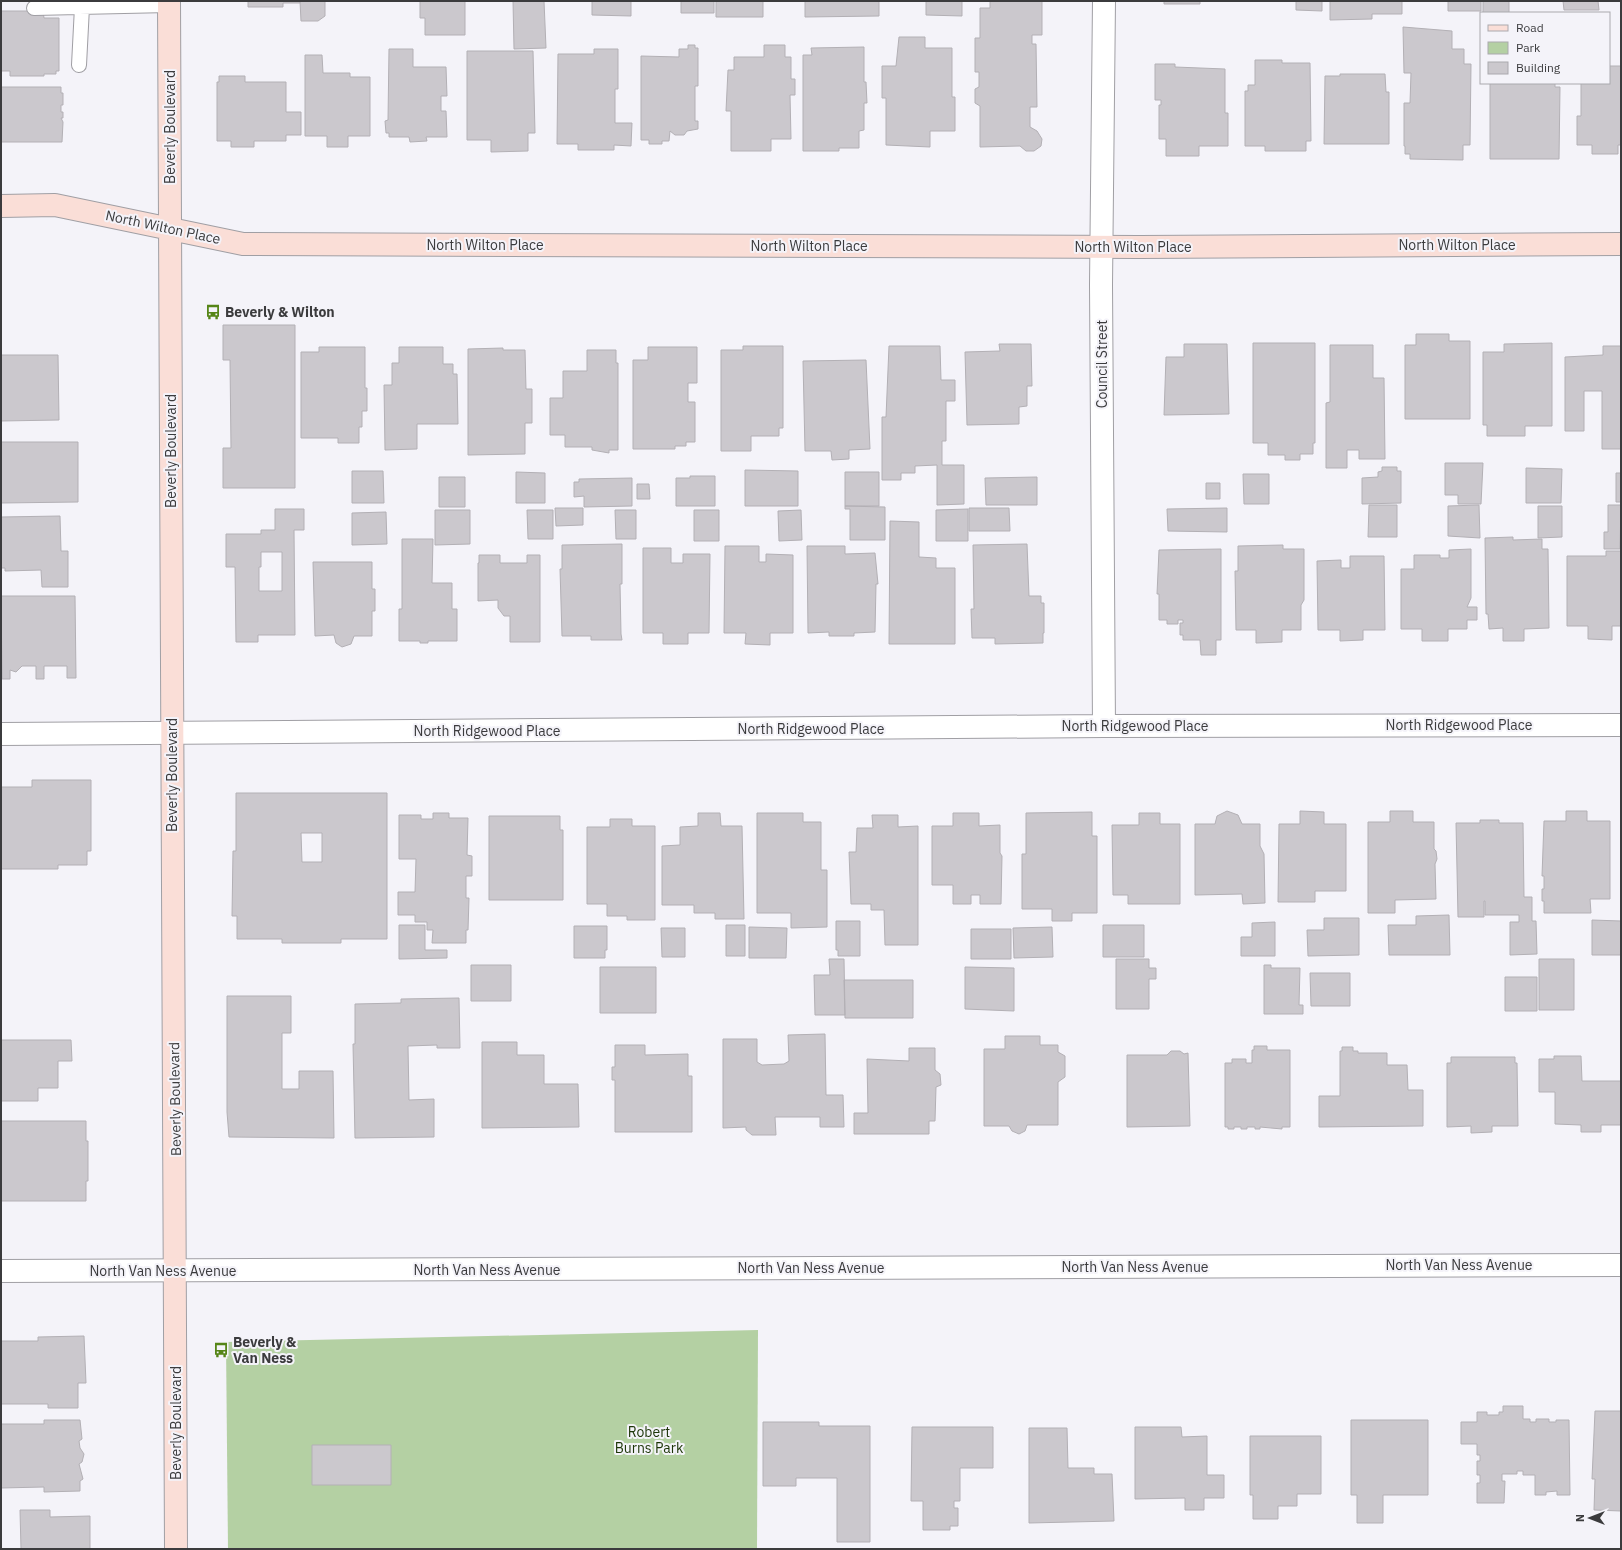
<svg xmlns="http://www.w3.org/2000/svg" width="1622" height="1550" font-family="'IBM Plex Sans',sans-serif">
<style>
.green{fill:#b4d0a3}
.building{fill:#cbc8cd;stroke:#b3b0b5;fill-rule:evenodd}
.lines{fill:none;stroke-linecap:round;stroke-linejoin:round}
.service-casing{stroke:#a09fa4;stroke-width:16}
.minor-casing{stroke:#a09fa4;stroke-width:24}
.tertiary-casing{stroke:#a09fa4;stroke-width:24}
.secondary-casing{stroke:#a09fa4;stroke-width:24}
.service{stroke:#fff;stroke-width:14}
.minor{stroke:#fff;stroke-width:22}
.tertiary{stroke:#fff;stroke-width:22}
.secondary{stroke:#faded7;stroke-width:22}
.labels{text-anchor:middle;dominant-baseline:central;stroke-width:4;stroke-linejoin:round;paint-order:stroke}
.street-label{font-size:14px;fill:#3b3b3d;stroke:#f4f3f9}
.poi-label{font-size:14px;font-weight:bold;fill:#3b3b3d;stroke:#f4f3f9;text-anchor:start}
.park-label{font-size:14px;fill:#1c3507;stroke:#f4f3f9}
</style>
<rect width="100%" height="100%" fill="#f4f3f9"/>
<path class="green" d="M 758,1330 L 757,1549 L 228,1549 L 226,1342 Z"/>
<path class="building" d="M 248,1 L 300,1 L 300,3 L 283,3 L 283,7 L 248,7 Z
M 300,1 L 325,1 L 325,16 L 318,21 L 301,21 Z
M 420,1 L 465,1 L 465,35 L 425,35 L 425,18 L 420,18 Z
M 513,1 L 544,1 L 546,48 L 514,49 Z
M 592,1 L 631,1 L 631,16 L 592,15 Z
M 681,1 L 714,1 L 714,13 L 681,13 Z
M 716,1 L 763,1 L 763,17 L 716,17 Z
M 805,1 L 879,1 L 879,16 L 805,17 Z
M 926,1 L 962,1 L 962,16 L 926,15 Z
M 990,1 L 1042,1 L 1042,35 L 1032,35 L 1032,44 L 1036,44 L 1037,107 L 1030,107 L 1030,127 L 1037,131 L 1042,139 L 1041,146 L 1034,151 L 1026,151 L 1020,146 L 980,147 L 980,106 L 975,103 L 975,89 L 979,87 L 979,72 L 975,72 L 975,38 L 980,38 L 980,8 L 990,8 Z
M 1164,1 L 1200,1 L 1200,4 L 1164,4 Z
M 1296,1 L 1322,1 L 1322,11 L 1296,10 Z
M 1330,1 L 1402,1 L 1402,14 L 1372,14 L 1372,19 L 1330,20 Z
M 1448,1 L 1481,1 L 1481,11 L 1448,11 Z
M 1483,1 L 1509,1 L 1509,13 L 1483,13 Z
M 1563,1 L 1598,1 L 1599,10 L 1564,10 Z
M 1,11 L 43,11 L 44,18 L 59,18 L 59,71 L 56,71 L 56,74 L 44,74 L 44,76 L 10,76 L 10,71 L 1,71 Z
M 1403,27 L 1452,31 L 1452,49 L 1464,49 L 1464,64 L 1471,64 L 1470,145 L 1463,145 L 1463,160 L 1410,159 L 1410,154 L 1405,154 L 1405,146 L 1404,146 L 1404,103 L 1410,103 L 1411,73 L 1404,73 Z
M 899,37 L 925,37 L 925,48 L 952,48 L 952,97 L 955,97 L 955,131 L 930,131 L 930,147 L 886,145 L 886,98 L 882,98 L 882,66 L 896,66 Z
M 688,45 L 695,45 L 695,48 L 698,48 L 698,86 L 695,86 L 695,121 L 698,121 L 698,129 L 687,131 L 684,135 L 675,135 L 670,131 L 669,141 L 662,141 L 662,144 L 649,144 L 649,140 L 641,140 L 641,56 L 679,57 L 679,49 L 688,49 Z
M 764,45 L 785,45 L 785,57 L 791,57 L 791,79 L 795,79 L 795,95 L 790,95 L 791,139 L 771,139 L 771,151 L 731,151 L 731,111 L 726,111 L 728,70 L 734,70 L 734,57 L 764,57 Z
M 864,47 L 864,82 L 866,82 L 867,103 L 864,103 L 864,130 L 859,131 L 859,148 L 839,148 L 839,151 L 803,151 L 803,55 L 812,55 L 811,48 Z
M 389,49 L 413,49 L 413,67 L 446,67 L 447,96 L 441,96 L 441,111 L 446,111 L 447,137 L 426,137 L 427,141 L 410,142 L 409,137 L 389,137 L 389,133 L 386,133 L 385,121 L 388,120 Z
M 594,49 L 618,49 L 618,89 L 615,89 L 615,123 L 632,123 L 631,146 L 614,145 L 614,150 L 578,150 L 578,144 L 557,144 L 558,54 L 594,54 Z
M 467,51 L 533,51 L 535,133 L 528,133 L 528,151 L 491,152 L 491,140 L 467,140 Z
M 305,55 L 322,55 L 323,73 L 350,73 L 350,77 L 370,77 L 370,136 L 348,136 L 348,147 L 327,147 L 327,136 L 305,136 Z
M 1255,60 L 1282,60 L 1282,63 L 1310,63 L 1311,141 L 1306,141 L 1306,151 L 1265,151 L 1265,146 L 1245,146 L 1245,91 L 1248,91 L 1248,85 L 1255,85 Z
M 1155,64 L 1175,64 L 1175,67 L 1225,69 L 1225,113 L 1228,113 L 1228,146 L 1199,146 L 1199,156 L 1166,156 L 1166,139 L 1159,139 L 1159,105 L 1161,105 L 1161,100 L 1155,100 Z
M 1609,66 L 1621,66 L 1621,145 L 1618,145 L 1618,154 L 1592,154 L 1592,145 L 1577,145 L 1577,116 L 1581,116 L 1581,83 L 1609,83 Z
M 1340,74 L 1385,74 L 1386,92 L 1389,92 L 1389,144 L 1324,144 L 1325,76 L 1340,76 Z
M 219,76 L 245,76 L 245,82 L 286,82 L 286,112 L 301,112 L 301,135 L 286,135 L 286,141 L 254,141 L 254,147 L 231,147 L 231,141 L 217,141 L 217,82 L 219,82 Z
M 1490,83 L 1555,83 L 1555,87 L 1560,87 L 1559,159 L 1490,159 Z
M 1,87 L 61,87 L 61,93 L 63,93 L 63,105 L 61,105 L 61,112 L 63,112 L 63,118 L 61,118 L 63,122 L 62,142 L 1,142 Z
M 223,325 L 295,325 L 295,488 L 223,488 L 223,448 L 231,448 L 230,360 L 223,360 Z
M 1416,334 L 1449,334 L 1449,341 L 1470,341 L 1470,419 L 1405,419 L 1405,345 L 1416,345 Z
M 1253,343 L 1315,343 L 1315,443 L 1313,443 L 1313,454 L 1300,454 L 1300,460 L 1285,460 L 1285,455 L 1268,455 L 1268,443 L 1253,443 Z
M 1552,343 L 1552,426 L 1525,426 L 1525,436 L 1487,436 L 1487,425 L 1483,425 L 1483,352 L 1504,352 L 1504,344 Z
M 999,344 L 1031,344 L 1032,386 L 1027,386 L 1027,406 L 1019,407 L 1019,424 L 967,425 L 965,352 L 1000,351 Z
M 1184,344 L 1227,344 L 1229,414 L 1164,415 L 1166,357 L 1184,357 Z
M 1330,345 L 1373,345 L 1373,378 L 1384,378 L 1385,459 L 1359,459 L 1359,450 L 1347,450 L 1347,468 L 1326,468 L 1326,403 L 1330,402 Z
M 743,346 L 783,346 L 783,428 L 779,428 L 779,436 L 751,436 L 751,451 L 721,451 L 721,350 L 743,350 Z
M 889,346 L 940,346 L 941,380 L 955,380 L 955,401 L 946,401 L 946,441 L 942,441 L 942,465 L 964,465 L 964,504 L 937,505 L 937,465 L 915,466 L 915,473 L 901,473 L 901,480 L 882,480 L 882,417 L 886,417 Z
M 1603,346 L 1621,346 L 1621,449 L 1602,449 L 1602,391 L 1584,391 L 1584,431 L 1565,431 L 1565,357 L 1603,355 Z
M 319,347 L 365,347 L 365,388 L 367,388 L 367,411 L 362,411 L 362,427 L 359,427 L 359,443 L 338,443 L 338,438 L 301,438 L 301,352 L 319,352 Z
M 399,347 L 443,347 L 443,364 L 453,364 L 453,374 L 457,374 L 458,424 L 417,424 L 417,449 L 385,450 L 384,385 L 392,385 L 392,363 L 399,363 Z
M 648,347 L 697,347 L 697,383 L 688,383 L 688,402 L 695,402 L 695,442 L 686,442 L 686,446 L 675,446 L 675,449 L 633,449 L 633,360 L 648,360 Z
M 503,348 L 503,350 L 525,350 L 526,389 L 532,389 L 532,423 L 525,423 L 525,454 L 468,455 L 468,349 Z
M 587,350 L 616,350 L 616,363 L 618,363 L 618,450 L 609,450 L 609,453 L 592,450 L 592,447 L 565,447 L 565,435 L 550,435 L 550,398 L 563,398 L 563,371 L 587,371 Z
M 1,355 L 58,355 L 59,420 L 1,421 Z
M 866,360 L 870,449 L 849,450 L 849,459 L 832,460 L 831,451 L 805,451 L 803,361 Z
M 1,442 L 78,442 L 78,502 L 1,503 Z
M 1445,463 L 1483,463 L 1481,504 L 1458,504 L 1458,495 L 1445,495 Z
M 1382,467 L 1397,467 L 1397,471 L 1401,471 L 1401,503 L 1362,504 L 1362,478 L 1378,477 L 1378,472 L 1382,471 Z
M 1526,468 L 1562,469 L 1561,503 L 1526,503 Z
M 745,470 L 798,471 L 798,506 L 745,506 Z
M 352,471 L 383,471 L 384,503 L 352,503 Z
M 516,472 L 545,473 L 545,503 L 516,503 Z
M 845,472 L 879,472 L 879,506 L 845,506 Z
M 1616,473 L 1621,473 L 1621,502 L 1616,502 Z
M 1243,474 L 1269,474 L 1269,504 L 1244,504 Z
M 690,476 L 715,476 L 715,506 L 676,506 L 676,478 L 690,478 Z
M 439,477 L 465,477 L 465,507 L 439,507 Z
M 1037,477 L 1037,505 L 986,505 L 985,478 Z
M 632,478 L 632,506 L 584,507 L 584,496 L 574,497 L 574,482 L 579,482 L 579,479 Z
M 1206,483 L 1220,483 L 1220,499 L 1206,499 Z
M 637,484 L 649,484 L 650,499 L 637,499 Z
M 1369,505 L 1397,505 L 1397,537 L 1368,537 Z
M 1479,505 L 1480,538 L 1448,536 L 1448,506 Z
M 1608,505 L 1621,505 L 1620,549 L 1604,549 L 1604,532 L 1608,532 Z
M 845,506 L 885,507 L 885,540 L 850,540 L 850,509 L 845,509 Z
M 1538,506 L 1562,506 L 1562,537 L 1538,538 Z
M 555,508 L 583,508 L 583,525 L 556,526 Z
M 969,508 L 1009,508 L 1010,531 L 969,531 Z
M 1227,508 L 1227,532 L 1168,531 L 1167,509 Z
M 275,509 L 304,509 L 304,530 L 294,530 L 295,635 L 258,635 L 258,642 L 236,642 L 235,567 L 226,567 L 226,534 L 261,534 L 261,530 L 275,530 ZM 261,552 L 282,552 L 282,591 L 259,591 L 259,567 L 261,567 Z
M 968,509 L 968,541 L 936,541 L 936,510 Z
M 435,510 L 470,510 L 470,544 L 435,545 Z
M 527,510 L 553,510 L 553,539 L 528,539 Z
M 615,510 L 636,510 L 636,539 L 616,539 Z
M 694,510 L 719,510 L 719,541 L 694,541 Z
M 801,510 L 802,540 L 779,541 L 778,511 Z
M 386,512 L 387,544 L 352,545 L 352,513 Z
M 60,516 L 61,551 L 68,551 L 68,587 L 42,587 L 41,570 L 5,571 L 5,568 L 1,568 L 1,517 Z
M 890,521 L 919,522 L 919,557 L 936,558 L 936,568 L 955,568 L 955,644 L 889,644 Z
M 1513,537 L 1513,540 L 1542,539 L 1542,549 L 1548,549 L 1549,628 L 1524,629 L 1524,641 L 1503,641 L 1503,628 L 1489,629 L 1488,614 L 1486,614 L 1485,538 Z
M 402,539 L 433,539 L 432,583 L 452,583 L 452,609 L 457,609 L 457,641 L 428,641 L 428,643 L 420,643 L 420,641 L 399,641 L 399,609 L 402,609 Z
M 622,544 L 622,584 L 620,584 L 621,634 L 622,640 L 591,640 L 591,636 L 562,636 L 560,569 L 562,569 L 562,545 Z
M 1027,544 L 1029,596 L 1041,596 L 1041,603 L 1044,603 L 1044,633 L 1043,633 L 1043,643 L 995,644 L 995,638 L 972,638 L 971,609 L 974,609 L 973,545 Z
M 1283,545 L 1283,549 L 1304,549 L 1304,600 L 1301,605 L 1301,630 L 1282,630 L 1282,642 L 1256,643 L 1256,630 L 1236,630 L 1235,571 L 1238,571 L 1238,546 Z
M 725,546 L 759,546 L 759,562 L 766,562 L 766,554 L 793,555 L 793,633 L 770,633 L 770,645 L 745,644 L 746,633 L 724,633 Z
M 807,546 L 845,546 L 845,554 L 875,553 L 878,584 L 876,584 L 875,632 L 854,633 L 854,636 L 829,636 L 829,632 L 808,633 Z
M 643,548 L 671,548 L 671,563 L 683,563 L 683,554 L 710,554 L 709,633 L 688,633 L 688,644 L 663,644 L 663,633 L 643,633 Z
M 1221,549 L 1221,640 L 1216,640 L 1216,655 L 1201,655 L 1200,640 L 1183,640 L 1183,635 L 1180,635 L 1180,623 L 1183,623 L 1183,620 L 1178,620 L 1178,624 L 1167,624 L 1167,620 L 1159,620 L 1159,594 L 1157,594 L 1159,550 Z
M 1471,549 L 1471,598 L 1467,607 L 1477,607 L 1477,620 L 1467,620 L 1467,629 L 1448,629 L 1448,641 L 1422,641 L 1422,629 L 1401,629 L 1401,569 L 1414,569 L 1414,555 L 1440,555 L 1440,558 L 1449,558 L 1449,550 Z
M 1606,551 L 1621,551 L 1621,626 L 1612,626 L 1612,640 L 1588,639 L 1588,626 L 1567,626 L 1567,556 L 1606,556 Z
M 479,555 L 500,555 L 500,563 L 527,563 L 527,555 L 540,555 L 540,642 L 510,642 L 510,616 L 504,616 L 498,608 L 498,600 L 478,601 L 478,563 L 479,563 Z
M 1350,556 L 1384,556 L 1385,630 L 1363,630 L 1363,640 L 1340,641 L 1340,630 L 1318,630 L 1317,561 L 1341,560 L 1341,568 L 1350,568 Z
M 313,562 L 372,562 L 372,589 L 375,589 L 375,611 L 372,611 L 372,636 L 354,636 L 351,644 L 342,647 L 336,643 L 334,635 L 315,636 Z
M 1,596 L 75,596 L 76,678 L 67,678 L 67,666 L 44,666 L 44,679 L 36,679 L 36,666 L 22,666 L 16,672 L 10,670 L 10,679 L 2,679 Z
M 32,780 L 91,780 L 91,851 L 87,851 L 87,865 L 58,865 L 58,869 L 1,869 L 1,787 L 32,787 Z
M 236,793 L 387,793 L 387,939 L 341,939 L 341,943 L 282,943 L 282,939 L 237,939 L 237,916 L 232,916 L 233,851 L 236,851 ZM 301,833 L 322,833 L 322,862 L 302,862 Z
M 1227,811 L 1238,815 L 1242,824 L 1260,824 L 1260,846 L 1264,854 L 1265,903 L 1243,904 L 1242,894 L 1195,895 L 1195,824 L 1215,824 L 1217,816 Z
M 1300,811 L 1324,812 L 1324,824 L 1346,824 L 1346,891 L 1315,891 L 1315,902 L 1278,902 L 1279,824 L 1300,824 Z
M 1390,811 L 1413,811 L 1413,822 L 1434,822 L 1434,849 L 1436,851 L 1437,859 L 1435,864 L 1436,899 L 1395,900 L 1395,913 L 1368,913 L 1368,822 L 1390,822 Z
M 1566,811 L 1587,811 L 1587,821 L 1610,821 L 1610,899 L 1590,899 L 1591,913 L 1544,913 L 1544,901 L 1542,901 L 1542,889 L 1544,889 L 1544,876 L 1542,876 L 1544,821 L 1566,821 Z
M 1092,812 L 1092,836 L 1097,836 L 1097,913 L 1072,913 L 1072,921 L 1052,921 L 1052,909 L 1022,909 L 1022,854 L 1026,854 L 1026,813 Z
M 433,813 L 449,813 L 449,818 L 468,818 L 467,855 L 472,856 L 472,876 L 466,876 L 466,898 L 469,898 L 468,930 L 466,930 L 466,943 L 432,943 L 433,930 L 427,930 L 427,922 L 415,922 L 415,915 L 398,915 L 398,892 L 415,892 L 416,859 L 399,859 L 399,815 L 421,815 L 421,819 L 433,819 Z
M 698,813 L 720,813 L 721,826 L 742,826 L 744,919 L 715,919 L 715,913 L 694,913 L 694,905 L 662,905 L 662,846 L 680,845 L 680,827 L 698,826 Z
M 757,813 L 803,813 L 803,822 L 821,822 L 821,870 L 827,870 L 827,927 L 791,928 L 791,913 L 757,913 Z
M 953,813 L 979,813 L 979,826 L 1000,825 L 1000,853 L 1002,856 L 1001,904 L 980,904 L 980,895 L 971,895 L 971,904 L 953,904 L 953,885 L 932,885 L 932,826 L 953,826 Z
M 1139,813 L 1160,813 L 1160,824 L 1180,824 L 1180,904 L 1128,904 L 1128,895 L 1113,895 L 1112,825 L 1139,825 Z
M 872,815 L 898,815 L 898,827 L 918,826 L 918,945 L 885,945 L 884,910 L 871,910 L 871,904 L 851,904 L 849,852 L 856,852 L 857,828 L 873,828 Z
M 489,816 L 560,816 L 560,830 L 563,830 L 563,900 L 489,900 Z
M 610,819 L 632,819 L 632,826 L 655,826 L 655,920 L 627,920 L 627,916 L 607,916 L 607,904 L 587,904 L 587,827 L 610,827 Z
M 1480,820 L 1499,820 L 1499,823 L 1523,823 L 1524,897 L 1532,897 L 1532,921 L 1536,921 L 1537,954 L 1510,955 L 1510,922 L 1519,922 L 1519,915 L 1485,915 L 1485,901 L 1484,901 L 1484,917 L 1458,917 L 1456,823 L 1480,823 Z
M 1449,915 L 1450,955 L 1389,955 L 1388,925 L 1416,925 L 1416,916 Z
M 1324,918 L 1359,918 L 1359,955 L 1308,956 L 1307,930 L 1324,930 Z
M 1592,920 L 1621,921 L 1621,955 L 1592,955 Z
M 836,921 L 860,921 L 860,956 L 838,956 L 838,950 L 836,950 Z
M 1275,922 L 1275,956 L 1241,956 L 1241,937 L 1252,937 L 1252,923 Z
M 399,925 L 425,925 L 425,950 L 447,950 L 447,958 L 399,959 Z
M 726,925 L 745,925 L 745,956 L 726,956 Z
M 1103,925 L 1144,925 L 1144,957 L 1103,957 Z
M 574,926 L 607,926 L 607,950 L 605,950 L 605,958 L 574,958 Z
M 749,927 L 787,928 L 786,958 L 749,958 Z
M 1052,927 L 1053,957 L 1014,958 L 1013,928 Z
M 661,928 L 685,928 L 685,957 L 662,957 Z
M 971,929 L 1011,929 L 1011,959 L 971,959 Z
M 829,959 L 844,959 L 845,1015 L 815,1015 L 814,975 L 830,975 Z
M 1116,959 L 1149,959 L 1149,968 L 1156,968 L 1156,979 L 1149,979 L 1149,1009 L 1116,1009 Z
M 1539,959 L 1574,959 L 1574,1010 L 1539,1010 Z
M 471,965 L 511,965 L 511,1001 L 471,1001 Z
M 1264,965 L 1271,965 L 1271,968 L 1300,968 L 1299,1005 L 1303,1005 L 1303,1014 L 1264,1014 Z
M 600,967 L 656,967 L 656,1013 L 600,1013 Z
M 965,967 L 1014,968 L 1014,1011 L 965,1009 Z
M 1310,973 L 1350,973 L 1350,1006 L 1311,1006 Z
M 1505,977 L 1537,977 L 1537,1011 L 1505,1011 Z
M 844,980 L 913,980 L 913,1018 L 845,1018 Z
M 227,996 L 291,996 L 291,1033 L 282,1033 L 282,1089 L 299,1089 L 299,1071 L 333,1071 L 334,1138 L 229,1137 L 227,1112 Z
M 459,998 L 460,1048 L 437,1048 L 437,1045 L 408,1046 L 409,1100 L 434,1099 L 434,1137 L 355,1138 L 353,1044 L 355,1044 L 355,1004 L 401,1003 L 401,999 Z
M 825,1034 L 826,1095 L 843,1095 L 844,1127 L 820,1127 L 820,1117 L 775,1117 L 776,1135 L 752,1135 L 746,1130 L 746,1127 L 723,1128 L 723,1039 L 757,1039 L 757,1062 L 762,1065 L 784,1064 L 789,1061 L 788,1035 Z
M 1005,1036 L 1040,1036 L 1040,1045 L 1058,1045 L 1058,1052 L 1065,1056 L 1065,1077 L 1058,1082 L 1058,1125 L 1027,1125 L 1025,1131 L 1019,1134 L 1012,1131 L 1009,1126 L 984,1126 L 984,1049 L 1005,1049 Z
M 1,1040 L 71,1040 L 72,1061 L 58,1061 L 58,1088 L 38,1088 L 38,1101 L 1,1101 Z
M 482,1042 L 517,1042 L 517,1055 L 544,1055 L 544,1084 L 578,1084 L 579,1127 L 482,1128 Z
M 615,1045 L 645,1045 L 645,1055 L 688,1054 L 688,1076 L 692,1076 L 692,1132 L 615,1132 L 615,1080 L 612,1080 L 612,1067 L 615,1067 Z
M 1254,1046 L 1267,1046 L 1267,1050 L 1290,1050 L 1290,1127 L 1282,1127 L 1282,1129 L 1260,1127 L 1260,1129 L 1255,1129 L 1255,1127 L 1247,1127 L 1247,1129 L 1241,1129 L 1241,1127 L 1234,1127 L 1234,1129 L 1228,1129 L 1228,1127 L 1225,1127 L 1225,1063 L 1232,1063 L 1232,1059 L 1246,1059 L 1246,1063 L 1252,1063 L 1252,1050 L 1254,1050 Z
M 1342,1047 L 1353,1047 L 1353,1051 L 1358,1051 L 1358,1053 L 1387,1053 L 1387,1065 L 1407,1065 L 1408,1090 L 1423,1090 L 1423,1126 L 1319,1127 L 1319,1096 L 1340,1096 L 1340,1051 L 1342,1051 Z
M 909,1048 L 935,1048 L 935,1070 L 940,1074 L 941,1085 L 936,1087 L 935,1121 L 929,1121 L 929,1134 L 854,1134 L 854,1113 L 868,1113 L 867,1059 L 909,1061 Z
M 1171,1051 L 1180,1051 L 1184,1054 L 1188,1053 L 1190,1126 L 1127,1127 L 1127,1055 L 1167,1055 Z
M 1554,1056 L 1581,1056 L 1582,1081 L 1621,1081 L 1621,1125 L 1601,1125 L 1601,1132 L 1581,1132 L 1581,1125 L 1555,1124 L 1555,1092 L 1539,1092 L 1539,1059 L 1554,1059 Z
M 1451,1057 L 1515,1057 L 1515,1063 L 1517,1063 L 1518,1126 L 1492,1126 L 1492,1132 L 1471,1133 L 1471,1126 L 1447,1127 L 1447,1063 L 1451,1063 Z
M 1,1121 L 86,1121 L 86,1141 L 88,1141 L 88,1181 L 86,1181 L 86,1201 L 1,1201 Z
M 84,1336 L 86,1383 L 78,1383 L 78,1408 L 48,1408 L 48,1404 L 1,1404 L 1,1341 L 38,1341 L 38,1337 Z
M 1503,1406 L 1523,1406 L 1523,1419 L 1530,1419 L 1530,1422 L 1536,1422 L 1536,1419 L 1549,1419 L 1549,1422 L 1556,1422 L 1556,1420 L 1569,1420 L 1570,1495 L 1557,1495 L 1557,1491 L 1546,1492 L 1546,1495 L 1535,1495 L 1535,1475 L 1523,1475 L 1523,1471 L 1517,1471 L 1517,1474 L 1502,1474 L 1502,1481 L 1505,1481 L 1504,1503 L 1477,1503 L 1477,1483 L 1480,1483 L 1480,1475 L 1477,1475 L 1477,1461 L 1480,1461 L 1480,1455 L 1477,1455 L 1477,1444 L 1461,1444 L 1461,1422 L 1477,1422 L 1477,1412 L 1487,1412 L 1487,1415 L 1499,1415 L 1499,1412 L 1503,1412 Z
M 1595,1411 L 1621,1411 L 1621,1511 L 1594,1510 L 1595,1479 L 1592,1479 Z
M 44,1420 L 80,1420 L 82,1439 L 79,1441 L 80,1448 L 84,1454 L 82,1462 L 79,1464 L 83,1479 L 80,1481 L 80,1491 L 44,1492 L 44,1487 L 1,1488 L 1,1424 L 44,1424 Z
M 1351,1420 L 1428,1420 L 1428,1495 L 1383,1495 L 1383,1523 L 1357,1523 L 1357,1495 L 1351,1495 Z
M 763,1422 L 819,1422 L 819,1426 L 870,1426 L 870,1542 L 837,1542 L 837,1478 L 796,1478 L 796,1486 L 763,1486 Z
M 912,1427 L 993,1427 L 993,1468 L 960,1468 L 960,1501 L 954,1501 L 954,1508 L 958,1508 L 958,1526 L 950,1526 L 950,1530 L 923,1530 L 923,1501 L 911,1501 Z
M 1135,1427 L 1181,1427 L 1182,1437 L 1207,1436 L 1207,1475 L 1224,1475 L 1224,1498 L 1204,1498 L 1204,1510 L 1185,1510 L 1185,1498 L 1135,1499 Z
M 1029,1428 L 1067,1428 L 1068,1468 L 1094,1468 L 1094,1474 L 1112,1474 L 1114,1521 L 1029,1523 Z
M 1250,1436 L 1321,1436 L 1321,1494 L 1297,1494 L 1297,1506 L 1278,1506 L 1278,1519 L 1253,1519 L 1253,1495 L 1250,1495 Z
M 312,1445 L 391,1445 L 391,1485 L 312,1485 Z
M 20,1510 L 50,1510 L 50,1517 L 90,1516 L 90,1549 L 21,1549 Z"/>
<g class="lines">
<g class="service-casing">
<path id="service" d="M 34,8 L 169,5
M 79,65 L 82,7"/>
</g>
<g class="minor-casing">
<path id="minor" d="M 1104,1 L 1101,285 L 1104,726
M 1,734 L 1104,726 L 1621,725"/>
</g>
<g class="tertiary-casing">
<path id="tertiary" d="M 1,1271 L 1621,1265"/>
</g>
<g class="secondary-casing">
<path id="secondary" d="M 169,1 C 173,517 175,1033 176,1549
M 1,206 L 55,205 L 243,244 L 1140,247 L 1621,244"/>
</g>
<use href="#service" class="service"/>
<use href="#minor" class="minor"/>
<use href="#tertiary" class="tertiary"/>
<use href="#secondary" class="secondary"/>
</g>
<defs>
<g id="bus-bare" transform="scale(1.2)"><path d="M-5-6H5V4H4V6H2V4H-2V6H-4V4H-5ZM-3.5-4V0h7V-4ZM-3.5 1.2v1.5H-2V1.2ZM2 1.2v1.5H3.5V1.2Z" fill="#558517" stroke="#f4f3f9" stroke-width="2.5" paint-order="stroke"/></g>
</defs>
<g fill-rule="evenodd">
<use href="#bus-bare" x="213" y="312"/>
<use href="#bus-bare" x="221" y="1350"/>
</g>
<g class="labels">
<g class="street-label">
<text transform="translate(170 127) rotate(-90)">Beverly Boulevard</text>
<text transform="translate(163 227) rotate(12)">North Wilton Place</text>
<text x="485" y="245">North Wilton Place</text>
<text x="1457" y="245">North Wilton Place</text>
<text x="809" y="246">North Wilton Place</text>
<text x="1133" y="247">North Wilton Place</text>
<text transform="translate(1102 364) rotate(-90)">Council Street</text>
<text transform="translate(171 451) rotate(-90)">Beverly Boulevard</text>
<text x="1459" y="725">North Ridgewood Place</text>
<text x="1135" y="726">North Ridgewood Place</text>
<text x="811" y="729">North Ridgewood Place</text>
<text x="487" y="731">North Ridgewood Place</text>
<text transform="translate(172 775) rotate(-90)">Beverly Boulevard</text>
<text transform="translate(175 1099) rotate(-91)">Beverly Boulevard</text>
<text x="1459" y="1265">North Van Ness Avenue</text>
<text x="1135" y="1267">North Van Ness Avenue</text>
<text x="811" y="1268">North Van Ness Avenue</text>
<text x="487" y="1270">North Van Ness Avenue</text>
<text x="163" y="1271">North Van Ness Avenue</text>
<text transform="translate(176 1423) rotate(-90)">Beverly Boulevard</text>
</g>
<g class="poi-label">
<text x="225" y="312">Beverly &amp; Wilton</text>
<text x="233" y="1342">Beverly &amp;<tspan x="233" dy="16">Van Ness</tspan></text>
</g>
<g class="park-label">
<text x="649" y="1432">Robert<tspan x="649" dy="16">Burns Park</tspan></text>
</g>
</g>
<rect width="1622" height="1550" fill="none" stroke="#3b3b3d" stroke-width="4"/>
<rect x="1480" y="12" width="130" height="72" fill="#f4f3f9" stroke="#aaa9ae"/>
<rect x="1488" y="25" width="20" height="6" fill="#faded7" stroke="#aaa9ae"/>
<text x="1516" y="32" font-size="12" fill="#3b3b3d">Road</text>
<rect x="1488" y="42" width="20" height="12" fill="#b4d0a3" stroke="#aaa9ae"/>
<text x="1516" y="52" font-size="12" fill="#3b3b3d">Park</text>
<rect x="1488" y="62" width="20" height="12" fill="#cbc8cd" stroke="#aaa9ae"/>
<text x="1516" y="72" font-size="12" fill="#3b3b3d">Building</text>
<g transform="translate(1590 1518) rotate(270)" stroke="#f4f3f9" stroke-width="3" paint-order="stroke">
<path d="M0-3L7 15L0 10L-7 15Z" fill="#3b3b3d"/>
<text y="-6" font-size="11" font-weight="bold" text-anchor="middle" fill="#3b3b3d">N</text>
</g>
</svg>
